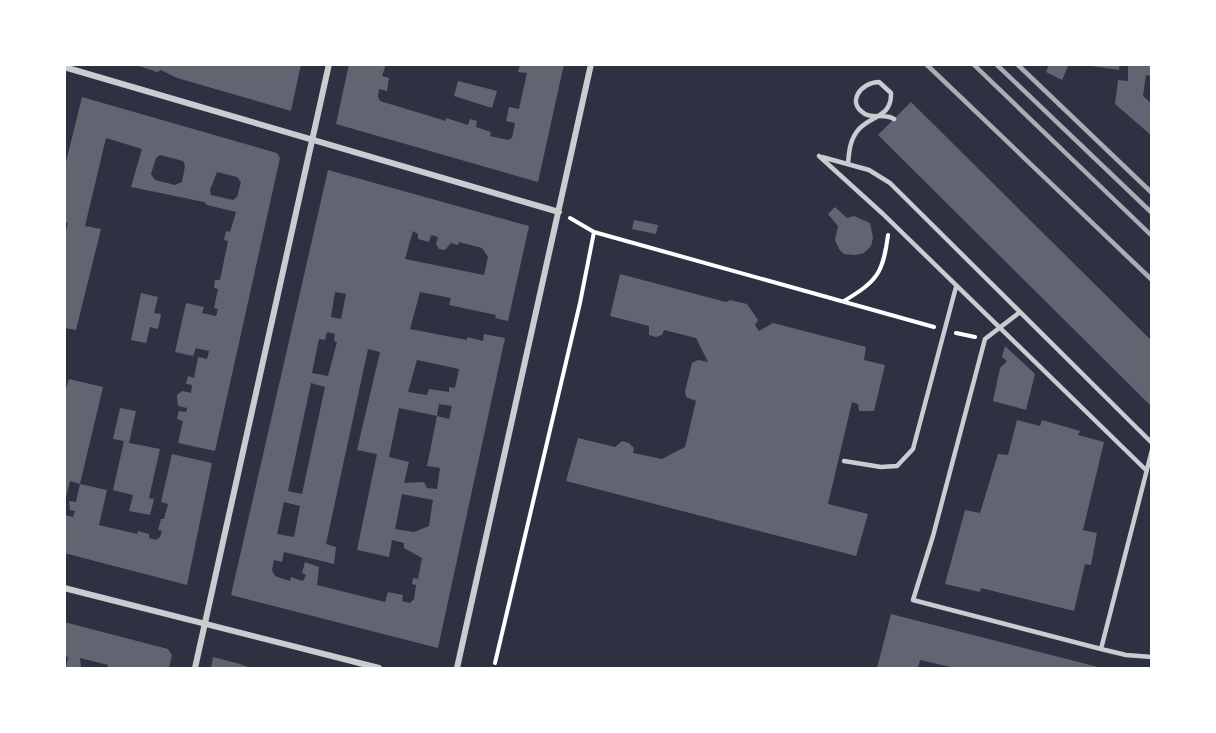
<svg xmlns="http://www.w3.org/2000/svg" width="1216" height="733" font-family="'Space Grotesk',sans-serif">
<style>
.building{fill:#626471;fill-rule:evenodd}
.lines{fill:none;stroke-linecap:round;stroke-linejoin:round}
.path{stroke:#fff;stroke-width:4}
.service{stroke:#caccd0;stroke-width:4.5}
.minor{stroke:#caccd0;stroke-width:6}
.rail{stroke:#abadb3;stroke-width:4.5}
</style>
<rect width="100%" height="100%" fill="#2d3142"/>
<path class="building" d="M 133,64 L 301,64 L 291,111 L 177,78 L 161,70 L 157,72 Z
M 349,64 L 386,64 L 382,76 L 389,78 L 387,91 L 379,89 L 378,96 L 380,101 L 446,121 L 446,118 L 468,125 L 470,119 L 477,121 L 476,127 L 491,132 L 490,136 L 508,140 L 512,138 L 515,123 L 506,121 L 509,107 L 519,109 L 527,73 L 518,72 L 520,64 L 564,64 L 538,182 L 336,124 Z
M 1049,64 L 1069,64 L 1062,80 L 1046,72 Z
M 1091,64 L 1120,64 L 1119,70 L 1091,66 Z
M 1128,64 L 1152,64 L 1152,76 L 1146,75 L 1143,96 L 1152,104 L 1152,136 L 1115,104 L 1118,80 L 1128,81 Z
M 458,81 L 497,91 L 492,108 L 454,96 Z
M 82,97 L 277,153 L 280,158 L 215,451 L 178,443 L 183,421 L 177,419 L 179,411 L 186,412 L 187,408 L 178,406 L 177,395 L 182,391 L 191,393 L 192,385 L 186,384 L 188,376 L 194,378 L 198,357 L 207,359 L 209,351 L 196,348 L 193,356 L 175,352 L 186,303 L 204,307 L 202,313 L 216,316 L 218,309 L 214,308 L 218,289 L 214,288 L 215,280 L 220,280 L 228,241 L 224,240 L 226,231 L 230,232 L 236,212 L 207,205 L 204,202 L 131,187 L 142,149 L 106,138 L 85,226 L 101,229 L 76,330 L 64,328 L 64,237 L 68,223 L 64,222 L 64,170 ZM 160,155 L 183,161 L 185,166 L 182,182 L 175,185 L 155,180 L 151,174 L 156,158 ZM 217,172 L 237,177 L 241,182 L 237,197 L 233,200 L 211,195 L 210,190 Z
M 911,102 L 1152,341 L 1152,407 L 878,135 Z
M 328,170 L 529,226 L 508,321 L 495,318 L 496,315 L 449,305 L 451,298 L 420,292 L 410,329 L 467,340 L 467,337 L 483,341 L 484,334 L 505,338 L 438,648 L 231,595 ZM 413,231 L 418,234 L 418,239 L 429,242 L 431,235 L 438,237 L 436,244 L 439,249 L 445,250 L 451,243 L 458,245 L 459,242 L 482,248 L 488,257 L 484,275 L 405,259 ZM 335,292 L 346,294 L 341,319 L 331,317 ZM 327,332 L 335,334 L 334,341 L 337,342 L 328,376 L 312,373 L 319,339 L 325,340 ZM 368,349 L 380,352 L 357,450 L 377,454 L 357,550 L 389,557 L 392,540 L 404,543 L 404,548 L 422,558 L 418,579 L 413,578 L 412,584 L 416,585 L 414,599 L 410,603 L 402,601 L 403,595 L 388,592 L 385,602 L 317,585 L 319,567 L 305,562 L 302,573 L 306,575 L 303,581 L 291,577 L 290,581 L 275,576 L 272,570 L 274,560 L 282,562 L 284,552 L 334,564 L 336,547 L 326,544 ZM 417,360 L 459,369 L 455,388 L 449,387 L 449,392 L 429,389 L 427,395 L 408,392 ZM 311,383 L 325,387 L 302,494 L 288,491 ZM 439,404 L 452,406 L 449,419 L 437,416 L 427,466 L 440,468 L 437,489 L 427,488 L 424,482 L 404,483 L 409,462 L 389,457 L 399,408 L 437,416 ZM 402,494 L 433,500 L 429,526 L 414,532 L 395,529 ZM 284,502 L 300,506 L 294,537 L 277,534 Z
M 835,207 L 847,218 L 854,216 L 870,223 L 873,238 L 871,246 L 864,253 L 855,255 L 844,254 L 839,249 L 835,240 L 838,226 L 828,214 Z
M 634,220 L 658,225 L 656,234 L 632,229 Z
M 620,274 L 726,302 L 730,300 L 747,304 L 758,320 L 755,325 L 759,331 L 773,323 L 866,347 L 864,360 L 885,365 L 874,411 L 859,411 L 858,404 L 852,402 L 828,504 L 868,514 L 856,556 L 566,481 L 578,438 L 615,447 L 622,441 L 629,443 L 634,448 L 633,453 L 662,459 L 685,447 L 696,401 L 686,397 L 685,391 L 692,363 L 698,360 L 708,362 L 696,338 L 664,330 L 662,335 L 656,337 L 649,335 L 649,326 L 610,316 Z
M 141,293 L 158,297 L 154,313 L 161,314 L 158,329 L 150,327 L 146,343 L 131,340 Z
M 1005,346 L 1035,374 L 1026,410 L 993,401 L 1000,368 L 1007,361 L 1002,357 Z
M 69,379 L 103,387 L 80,484 L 70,481 L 66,497 L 64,395 Z
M 120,408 L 136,411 L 129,443 L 160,449 L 149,498 L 154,499 L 150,515 L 129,511 L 133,495 L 113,490 L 124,441 L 113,439 Z
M 1017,420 L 1040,426 L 1042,420 L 1080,431 L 1078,435 L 1104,442 L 1083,530 L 1097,533 L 1091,565 L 1085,564 L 1074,611 L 981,588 L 980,592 L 945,584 L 965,510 L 980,513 L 998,454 L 1008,455 Z
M 172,454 L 212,463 L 187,585 L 64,553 L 64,515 L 73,517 L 75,511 L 70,510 L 69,501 L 76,502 L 80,484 L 107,490 L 99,525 L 137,534 L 138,531 L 149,534 L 149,538 L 156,540 L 160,537 L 162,531 L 158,530 L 161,519 L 164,519 L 168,504 L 161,502 Z
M 891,614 L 1102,668 L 955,668 L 920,660 L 918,668 L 877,668 Z
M 64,622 L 168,649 L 172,655 L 169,668 L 107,668 L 108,665 L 80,658 L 81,668 L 66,668 L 68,657 L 64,656 Z
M 213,657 L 240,664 L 251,668 L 211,668 Z"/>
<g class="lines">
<path class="path" d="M 594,232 L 934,327
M 844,301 C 877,281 883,274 888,235
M 956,333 L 975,337
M 495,663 L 580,303 L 594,232 L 570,218"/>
<path class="service" d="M 819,156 L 883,214 L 1146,470
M 822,157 L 869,170 L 890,183 L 1152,443
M 848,164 C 849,151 850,139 859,129 C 872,115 892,117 891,93 L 879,82 C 862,82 845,102 865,114 C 874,119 884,113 894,119
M 1020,312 L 985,339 L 933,536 L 913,600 L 1101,649
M 1152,450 L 1101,649 L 1126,655 L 1152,657
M 844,461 L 881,467 L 897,466 L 913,449 L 956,287"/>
<path class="minor" d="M 64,67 L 559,212
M 64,588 L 379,668
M 195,668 L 329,64
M 457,668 L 591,64"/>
<path class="rail" d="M 926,64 L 1152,280
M 973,64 L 1152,236
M 996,64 L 1152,213
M 1017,64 L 1152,193"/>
</g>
<rect width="1216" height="733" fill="none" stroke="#ffffff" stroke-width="132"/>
</svg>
